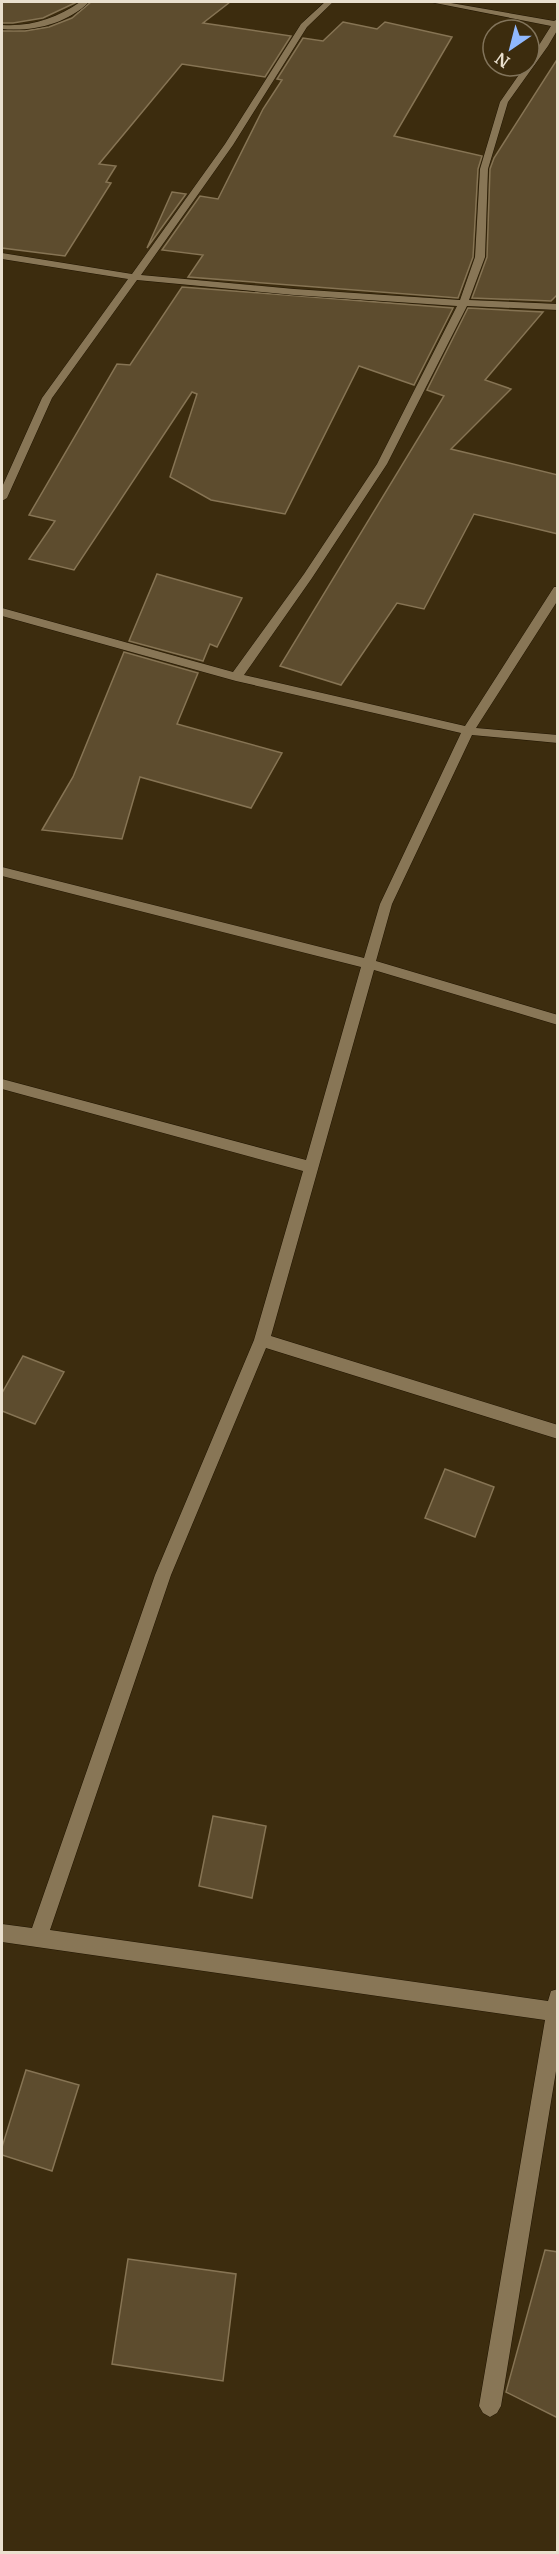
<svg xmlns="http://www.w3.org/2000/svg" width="559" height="2554" font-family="Merriweather,serif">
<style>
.building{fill:#5d4c2e;stroke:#867454;stroke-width:1.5}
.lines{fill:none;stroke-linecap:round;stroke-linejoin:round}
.street-casing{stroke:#211501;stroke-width:1}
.street{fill:#887656;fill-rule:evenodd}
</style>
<rect width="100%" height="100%" fill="#3c2c0e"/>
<path class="building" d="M 2,2 L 77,2 L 43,18 L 13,23 L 2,23 Z
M 91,2 L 230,2 L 203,23 L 291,36 L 265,77 L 182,64 L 99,164 L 116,166 L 106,182 L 111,183 L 65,256 L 2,248 L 2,31 L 25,31 L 49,27 L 72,18 Z
M 343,22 L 377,29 L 385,22 L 452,37 L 394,136 L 482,156 L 478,169 L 473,257 L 458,298 L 188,277 L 203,255 L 162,250 L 200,196 L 218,199 L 263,109 L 282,80 L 277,79 L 303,38 L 323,41 Z
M 558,58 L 558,294 L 551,301 L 472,298 L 487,257 L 490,169 L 494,158 Z
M 172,192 L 186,194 L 147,248 Z
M 182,287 L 453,308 L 414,385 L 359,366 L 285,514 L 211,500 L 170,477 L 197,394 L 192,392 L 74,570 L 29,559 L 55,521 L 29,515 L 117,364 L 130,365 Z
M 468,308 L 543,312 L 485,380 L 511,389 L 451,449 L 558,475 L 558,534 L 474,514 L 424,609 L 397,603 L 341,685 L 280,666 L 444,396 L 427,390 Z
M 157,574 L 242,598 L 217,647 L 210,644 L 203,661 L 129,641 Z
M 124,652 L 198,673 L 177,724 L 282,753 L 251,808 L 140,777 L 122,839 L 42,830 L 73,777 Z
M 23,1356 L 64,1372 L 35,1424 L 2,1411 L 2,1393 Z
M 445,1469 L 494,1487 L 475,1537 L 425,1518 Z
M 213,1816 L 266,1826 L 252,1898 L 199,1886 Z
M 26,2070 L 79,2085 L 52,2171 L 2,2155 L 2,2147 Z
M 545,2250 L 558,2252 L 558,2418 L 506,2392 Z
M 128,2259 L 236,2274 L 223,2381 L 112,2364 Z"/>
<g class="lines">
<g class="street-casing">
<path id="street" d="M 80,2 L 89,2 C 67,24 32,32 2,29 L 2,25 C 31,27 57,18 80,2 Z
M 325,2 L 333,2 L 307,27 L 233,145 L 141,275 L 294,289 L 460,300 L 475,257 L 480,169 L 500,102 L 525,66 L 529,66 L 529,61 L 551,26 L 430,2 L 445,2 L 554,21 L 558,19 L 558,29 L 548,46 L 508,102 L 488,169 L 485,257 L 469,300 L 558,304 L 558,310 L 467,306 L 387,464 L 312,578 L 244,675 L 465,726 L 554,587 L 558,587 L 558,600 L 476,728 L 558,735 L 558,743 L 472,735 L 392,904 L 376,961 L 558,1015 L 558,1025 L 374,970 L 271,1336 L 558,1425 L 558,1439 L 266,1348 L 171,1575 L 50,1930 L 548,2001 L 551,1991 L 558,1989 L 558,2059 L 501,2406 L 497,2413 L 490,2417 L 483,2413 L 479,2406 L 545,2020 L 2,1942 L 2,1924 L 32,1928 L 155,1575 L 254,1340 L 303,1171 L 2,1089 L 2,1079 L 306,1160 L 361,967 L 2,876 L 2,867 L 364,958 L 380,904 L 461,733 L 236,681 L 2,616 L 2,608 L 233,672 L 304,574 L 377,464 L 457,306 L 294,295 L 137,280 L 52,398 L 7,498 L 2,501 L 2,487 L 42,398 L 128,279 L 2,259 L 2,253 L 132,274 L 225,144 L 301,24 Z"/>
</g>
<use href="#street" class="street"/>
</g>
<rect width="559" height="2554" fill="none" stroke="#eae0cf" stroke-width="6"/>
<g transform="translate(511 48) rotate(215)"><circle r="28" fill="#3c2c0e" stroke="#82745b" stroke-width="1.5"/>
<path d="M0-4.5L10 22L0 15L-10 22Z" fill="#90b8fd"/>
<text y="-9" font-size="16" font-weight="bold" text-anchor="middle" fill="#eae0cf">N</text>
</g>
</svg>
